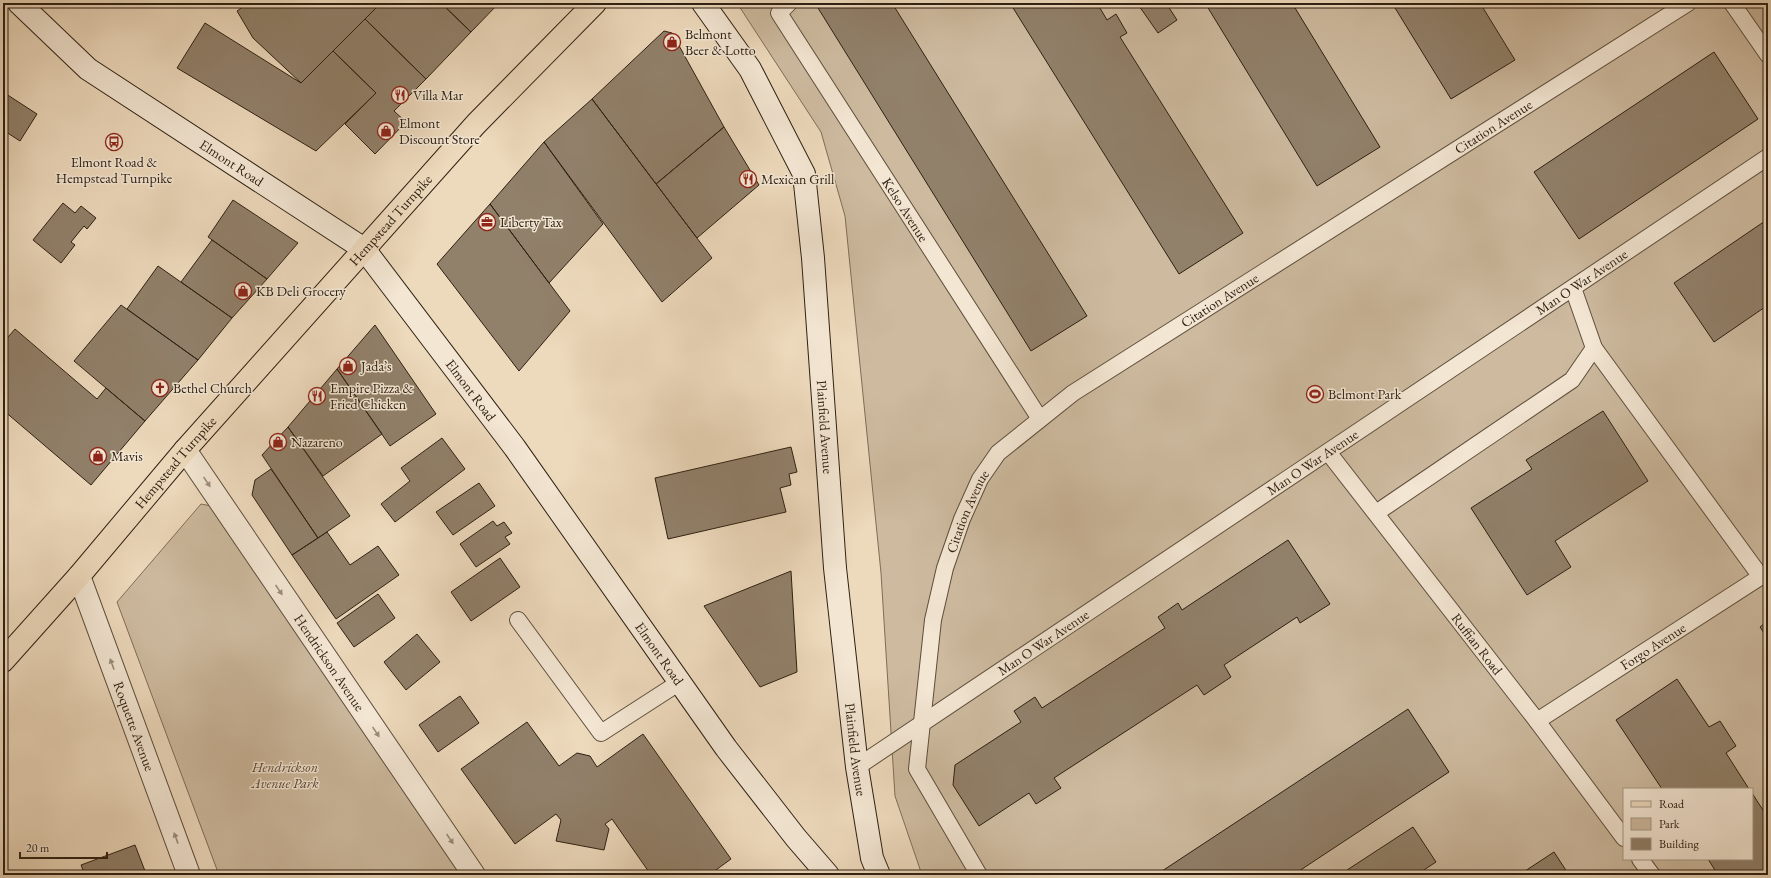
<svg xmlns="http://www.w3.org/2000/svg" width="1771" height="878" font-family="'EB Garamond',serif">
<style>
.green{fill:#cdba9f;stroke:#7e6d58;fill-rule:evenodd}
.building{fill:#91806a;stroke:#2e2012}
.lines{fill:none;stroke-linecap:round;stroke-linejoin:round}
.lane-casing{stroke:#5e4e3c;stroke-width:18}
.street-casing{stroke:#5e4e3c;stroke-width:24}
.secondary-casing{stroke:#2e2012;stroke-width:24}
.primary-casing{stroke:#2e2012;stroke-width:24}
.lane{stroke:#f3e6d3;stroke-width:16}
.street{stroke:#f3e6d3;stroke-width:22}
.secondary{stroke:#f3e6d3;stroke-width:22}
.primary{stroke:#edd9bc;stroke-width:22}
.oneway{fill:#9a8d7c}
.labels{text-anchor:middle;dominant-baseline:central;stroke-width:3;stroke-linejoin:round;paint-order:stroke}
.poi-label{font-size:14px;fill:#2e2012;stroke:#f3e6d3;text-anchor:start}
.street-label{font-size:14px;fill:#2e2012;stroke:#f3e6d3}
.park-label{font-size:14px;font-style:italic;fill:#564635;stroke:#f3e6d3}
</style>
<rect width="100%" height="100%" fill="#edd9bc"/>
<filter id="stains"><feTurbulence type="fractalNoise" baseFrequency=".005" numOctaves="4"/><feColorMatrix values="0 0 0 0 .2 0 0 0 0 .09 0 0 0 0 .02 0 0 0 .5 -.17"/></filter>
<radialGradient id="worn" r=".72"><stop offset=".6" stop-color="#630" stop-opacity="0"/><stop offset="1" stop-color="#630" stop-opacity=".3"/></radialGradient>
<path class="green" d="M 737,3 L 1768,3 L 1768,875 L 922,875 L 895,796 L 881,573 L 845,216 L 821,132 ZM 1624,789 L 1752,789 L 1752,859 L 1624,859 Z
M 201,504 L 227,509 L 468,875 L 219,875 L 117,602 Z"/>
<path class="building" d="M 248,3 L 381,3 L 301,83 L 253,38 L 237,11 Z
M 381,3 L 441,3 L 471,32 L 426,79 L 365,19 Z
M 441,3 L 499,3 L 471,32 Z
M 826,3 L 892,3 L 1087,316 L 1031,351 L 818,8 Z
M 1010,3 L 1097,3 L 1107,20 L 1116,14 L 1127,33 L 1120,37 L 1243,233 L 1179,274 Z
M 1137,3 L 1166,3 L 1177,20 L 1158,33 Z
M 1205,3 L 1292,3 L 1380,147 L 1317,186 Z
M 1392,3 L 1480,3 L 1515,60 L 1451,99 Z
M 365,19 L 426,79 L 394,111 L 406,122 L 375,154 L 345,124 L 376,93 L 333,51 Z
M 205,23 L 301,83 L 333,51 L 376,93 L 316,151 L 177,68 Z
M 664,31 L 672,33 L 724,127 L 656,184 L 592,99 Z
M 1714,52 L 1758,119 L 1579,239 L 1534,172 Z
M 3,92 L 37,114 L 20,141 L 3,130 Z
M 592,99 L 712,258 L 662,302 L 544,142 Z
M 724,127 L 759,185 L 697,238 L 656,184 Z
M 544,142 L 603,224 L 549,283 L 490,204 Z
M 233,200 L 298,243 L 267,279 L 208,237 Z
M 63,203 L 75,213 L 81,206 L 96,218 L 87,229 L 84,226 L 71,242 L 75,245 L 61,263 L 33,240 Z
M 490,204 L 570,311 L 519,371 L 437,264 Z
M 1768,219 L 1768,305 L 1714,342 L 1674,283 Z
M 212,240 L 267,279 L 232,318 L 181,282 Z
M 158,266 L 232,318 L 198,360 L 127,309 Z
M 121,305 L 198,360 L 145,421 L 74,361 Z
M 375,325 L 436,414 L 390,446 L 337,369 Z
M 15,329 L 97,399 L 106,388 L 145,421 L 91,485 L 3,410 L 3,343 Z
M 337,369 L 382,434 L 323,476 L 288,427 Z
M 1603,411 L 1648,481 L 1555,541 L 1571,567 L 1527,595 L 1471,508 L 1532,469 L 1526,460 Z
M 288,427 L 350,516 L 318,538 L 262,455 Z
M 442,438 L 465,469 L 395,522 L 381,504 L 410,481 L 401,468 Z
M 791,447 L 797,472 L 789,474 L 791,485 L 780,488 L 786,512 L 668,539 L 655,478 Z
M 271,469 L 318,538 L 292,555 L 252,495 L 255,480 Z
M 479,483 L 495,506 L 453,535 L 436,512 Z
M 493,521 L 497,526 L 504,522 L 512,533 L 505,537 L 510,544 L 476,567 L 460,544 Z
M 327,532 L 350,565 L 378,546 L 399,575 L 336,619 L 292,555 Z
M 1288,540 L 1330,604 L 1300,623 L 1297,617 L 1224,665 L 1231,677 L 1204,695 L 1197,685 L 1054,778 L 1061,788 L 1036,804 L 1029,793 L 979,826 L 953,785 L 955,765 L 1021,722 L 1014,711 L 1035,697 L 1042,708 L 1165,628 L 1158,617 L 1178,603 L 1182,610 Z
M 500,558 L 520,587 L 471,621 L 451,592 Z
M 791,571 L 797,672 L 760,687 L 704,606 Z
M 378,594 L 395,618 L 354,647 L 337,623 Z
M 1768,621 L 1768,639 L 1760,627 Z
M 417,634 L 440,662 L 406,690 L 384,662 Z
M 1677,679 L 1709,727 L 1720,721 L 1736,746 L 1726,753 L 1749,789 L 1662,789 L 1616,720 Z
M 460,696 L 479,723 L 438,752 L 419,725 Z
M 1408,709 L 1449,772 L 1293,875 L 1156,875 Z
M 527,722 L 559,766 L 577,753 L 590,756 L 597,767 L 643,734 L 731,859 L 709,875 L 651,875 L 612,819 L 605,824 L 609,829 L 604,850 L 556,841 L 561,820 L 556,814 L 515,844 L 461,769 Z
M 1752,793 L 1768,818 L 1768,875 L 1718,875 L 1708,859 L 1752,859 Z
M 1413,827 L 1436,862 L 1416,875 L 1346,875 L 1344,872 Z
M 135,845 L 145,871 L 134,875 L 85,875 L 81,865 Z
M 1554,852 L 1569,875 L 1519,875 Z
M 411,870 L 414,875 L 404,875 Z"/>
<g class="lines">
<g class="lane-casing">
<g id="lane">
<path id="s1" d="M 789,3 L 779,13 L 1040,419"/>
<path d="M 1732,3 L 1768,55"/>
<path d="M 1594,348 L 1761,577"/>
<path id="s2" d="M 1328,452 L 1537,721 L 1624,838"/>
<path d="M 1376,513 L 1572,380 L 1594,348 L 1573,288"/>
<path d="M 518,620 L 601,733 L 680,682"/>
<path id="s3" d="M 1537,721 L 1768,572"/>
<path id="s4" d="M 857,767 L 1768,157"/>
<path d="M 1640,859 L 1652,875"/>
<path id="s5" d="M 979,875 L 917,769 L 933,620 L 945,568 L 962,519 L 980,479 L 998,453 L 1073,393 L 1688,3"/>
</g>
</g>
<g class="street-casing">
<g id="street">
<path id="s6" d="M 185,450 L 474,875"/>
<path id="s7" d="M 79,576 L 189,875"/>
</g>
</g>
<g class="secondary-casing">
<g id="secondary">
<path id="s8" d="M 19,3 L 88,69 L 364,249 L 515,448 L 726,748 L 796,838 L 828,875"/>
<path id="s9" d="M 703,3 L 750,69 L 804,174 L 813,258 L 835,568 L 857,767 L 872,858 L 879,875"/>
</g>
</g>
<g class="primary-casing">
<g id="primary">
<path id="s10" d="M 3,661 L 79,576 L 185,450 L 476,124 L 595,3"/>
</g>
</g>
<use href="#lane" class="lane"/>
<use href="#street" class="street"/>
<use href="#secondary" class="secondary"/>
<use href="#primary" class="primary"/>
</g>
<defs><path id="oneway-solid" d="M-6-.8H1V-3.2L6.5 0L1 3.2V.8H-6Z"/></defs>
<g class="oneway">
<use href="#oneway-solid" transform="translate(207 482) rotate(56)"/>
<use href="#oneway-solid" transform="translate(279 590) rotate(56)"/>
<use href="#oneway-solid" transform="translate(112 664) rotate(-110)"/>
<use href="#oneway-solid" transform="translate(376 732) rotate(56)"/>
<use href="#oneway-solid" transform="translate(176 838) rotate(-110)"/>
<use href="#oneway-solid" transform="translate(450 839) rotate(56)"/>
</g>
<defs>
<g id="shop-ring" transform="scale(0.9)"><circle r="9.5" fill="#f3e6d3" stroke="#8f2418" stroke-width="1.5"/><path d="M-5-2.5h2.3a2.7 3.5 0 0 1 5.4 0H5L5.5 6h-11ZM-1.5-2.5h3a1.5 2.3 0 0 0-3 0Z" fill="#8f2418"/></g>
<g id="restaurant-ring" transform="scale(0.9)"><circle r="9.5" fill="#f3e6d3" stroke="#8f2418" stroke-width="1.5"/><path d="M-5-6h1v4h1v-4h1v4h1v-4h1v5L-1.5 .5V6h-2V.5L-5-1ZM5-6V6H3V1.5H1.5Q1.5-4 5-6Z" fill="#8f2418"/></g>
<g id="bus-ring" transform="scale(0.9)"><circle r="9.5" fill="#f3e6d3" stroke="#8f2418" stroke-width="1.5"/><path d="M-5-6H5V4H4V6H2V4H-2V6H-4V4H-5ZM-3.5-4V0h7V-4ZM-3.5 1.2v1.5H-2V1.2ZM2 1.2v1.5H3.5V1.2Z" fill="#8f2418"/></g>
<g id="office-ring" transform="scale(0.9)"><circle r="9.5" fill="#f3e6d3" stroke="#8f2418" stroke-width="1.5"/><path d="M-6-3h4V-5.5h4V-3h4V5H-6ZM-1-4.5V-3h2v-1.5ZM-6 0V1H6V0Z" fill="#8f2418"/></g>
<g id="church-ring" transform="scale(0.9)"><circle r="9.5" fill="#f3e6d3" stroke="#8f2418" stroke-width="1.5"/><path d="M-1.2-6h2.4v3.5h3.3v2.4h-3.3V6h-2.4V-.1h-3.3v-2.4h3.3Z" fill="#8f2418"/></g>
<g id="stadium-ring" transform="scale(0.9)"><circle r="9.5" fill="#f3e6d3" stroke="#8f2418" stroke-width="1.5"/><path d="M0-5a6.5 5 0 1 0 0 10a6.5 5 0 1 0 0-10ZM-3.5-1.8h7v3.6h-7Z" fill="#8f2418"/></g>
</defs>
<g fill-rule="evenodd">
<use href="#shop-ring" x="672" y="42"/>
<use href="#restaurant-ring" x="400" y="95"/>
<use href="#shop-ring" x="386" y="131"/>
<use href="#bus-ring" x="114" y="142"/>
<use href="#restaurant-ring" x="748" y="179"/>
<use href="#office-ring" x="487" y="222"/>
<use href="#shop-ring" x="243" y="291"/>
<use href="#shop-ring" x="348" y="366"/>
<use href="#church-ring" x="160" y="388"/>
<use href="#stadium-ring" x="1315" y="394"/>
<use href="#restaurant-ring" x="317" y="396"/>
<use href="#shop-ring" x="278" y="442"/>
<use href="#shop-ring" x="98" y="456"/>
</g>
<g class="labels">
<g class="poi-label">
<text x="685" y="34">Belmont<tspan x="685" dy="16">Beer &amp; Lotto</tspan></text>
<text x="413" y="95">Villa Mar</text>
<text x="399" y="123">Elmont<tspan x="399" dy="16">Discount Store</tspan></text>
<text x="114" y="162" text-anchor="middle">Elmont Road &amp;<tspan x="114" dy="16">Hempstead Turnpike</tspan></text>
<text x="761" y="179">Mexican Grill</text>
<text x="500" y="222">Liberty Tax</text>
<text x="256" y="291">KB Deli Grocery</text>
<text x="361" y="366">Jada’s</text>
<text x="173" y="388">Bethel Church</text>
<text x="330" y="388">Empire Pizza &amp;<tspan x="330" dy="16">Fried Chicken</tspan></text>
<text x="1328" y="394">Belmont Park</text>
<text x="291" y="442">Nazareno</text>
<text x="111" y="456">Mavis</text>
</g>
<g class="street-label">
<text stroke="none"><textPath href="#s5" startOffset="1047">Citation Avenue</textPath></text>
<text stroke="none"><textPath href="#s8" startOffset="267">Elmont Road</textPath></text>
<text stroke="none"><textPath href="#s1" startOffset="248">Kelso Avenue</textPath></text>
<text stroke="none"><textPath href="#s10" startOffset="587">Hempstead Turnpike</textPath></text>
<text stroke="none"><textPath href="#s4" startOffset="872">Man O War Avenue</textPath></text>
<text stroke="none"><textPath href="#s5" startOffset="723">Citation Avenue</textPath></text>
<text stroke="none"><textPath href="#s8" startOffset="602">Elmont Road</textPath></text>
<text stroke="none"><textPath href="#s9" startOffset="453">Plainfield Avenue</textPath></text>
<text stroke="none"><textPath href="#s4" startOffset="548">Man O War Avenue</textPath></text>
<text stroke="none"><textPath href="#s10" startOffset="263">Hempstead Turnpike</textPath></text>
<text stroke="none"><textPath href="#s5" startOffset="387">Citation Avenue</textPath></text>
<text stroke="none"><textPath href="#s4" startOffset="224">Man O War Avenue</textPath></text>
<text stroke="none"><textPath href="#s2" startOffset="243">Ruffian Road</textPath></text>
<text stroke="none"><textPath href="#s3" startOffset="138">Forgo Avenue</textPath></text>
<text stroke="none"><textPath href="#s8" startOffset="926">Elmont Road</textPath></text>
<text stroke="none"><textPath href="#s6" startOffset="257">Hendrickson Avenue</textPath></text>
<text stroke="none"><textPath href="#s7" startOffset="160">Roquette Avenue</textPath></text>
<text stroke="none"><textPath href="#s9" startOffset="777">Plainfield Avenue</textPath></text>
</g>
<g class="park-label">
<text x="285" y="767">Hendrickson<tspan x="285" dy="16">Avenue Park</tspan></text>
</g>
</g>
<rect width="1771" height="878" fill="none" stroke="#edd9bc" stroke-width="16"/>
<rect x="4" y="4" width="1763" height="870" fill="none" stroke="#2e2012" stroke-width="2"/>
<rect x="8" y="8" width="1755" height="862" fill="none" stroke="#2e2012"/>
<rect x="1623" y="788" width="130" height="72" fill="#f3e6d3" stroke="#a49786"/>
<rect x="1631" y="801" width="20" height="6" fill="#edd9bc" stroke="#a49786"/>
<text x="1659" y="808" font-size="12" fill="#2e2012">Road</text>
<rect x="1631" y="818" width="20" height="12" fill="#cdba9f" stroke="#a49786"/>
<text x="1659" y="828" font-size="12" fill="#2e2012">Park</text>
<rect x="1631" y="838" width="20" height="12" fill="#91806a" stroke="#a49786"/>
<text x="1659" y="848" font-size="12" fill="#2e2012">Building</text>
<path d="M20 852v6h87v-6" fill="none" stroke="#2e2012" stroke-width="2"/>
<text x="26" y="852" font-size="12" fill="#2e2012" stroke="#f3e6d3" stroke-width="3" paint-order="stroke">20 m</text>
<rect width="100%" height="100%" filter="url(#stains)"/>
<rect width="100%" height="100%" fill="url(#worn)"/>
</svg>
